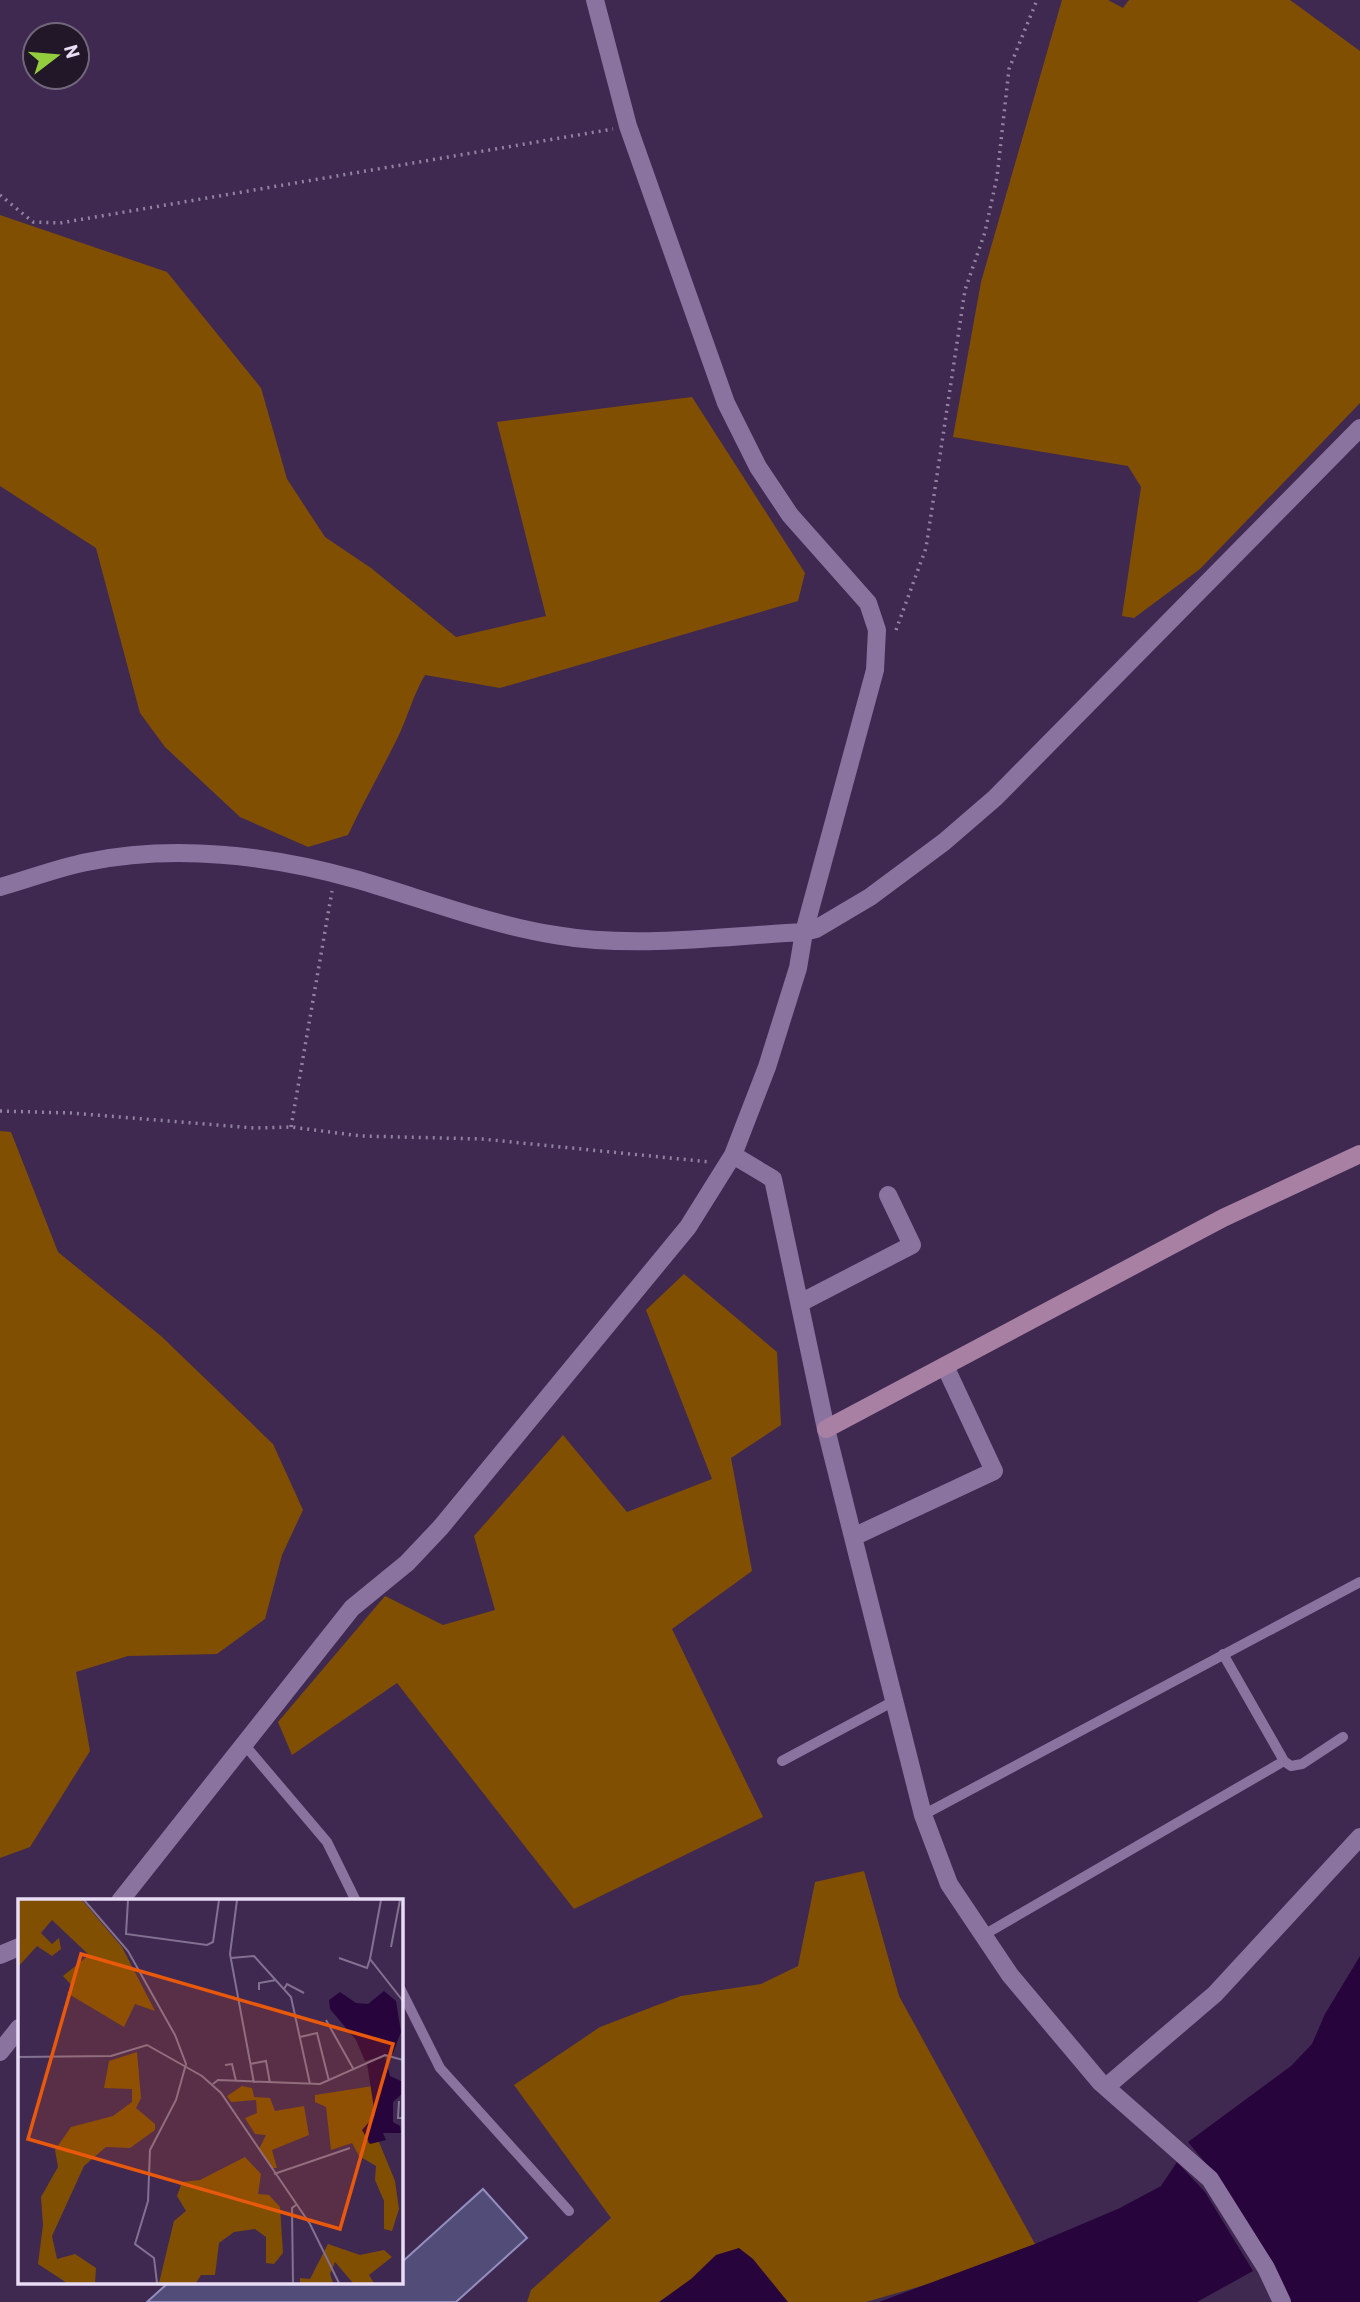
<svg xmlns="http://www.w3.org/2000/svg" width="1360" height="2302" font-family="Barlow,sans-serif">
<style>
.forest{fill:#814f02}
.water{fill:#28043d}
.building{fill:#524c78;stroke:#938ebf;stroke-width:2}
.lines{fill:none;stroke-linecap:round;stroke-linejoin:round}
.path{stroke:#9382a2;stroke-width:3.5;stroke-dasharray:2 5;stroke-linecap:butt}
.lane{stroke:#8b73a0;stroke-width:10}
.street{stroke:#8b73a0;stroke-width:18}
.secondary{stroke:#a880a4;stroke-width:18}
.inset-road{fill:none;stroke:#837192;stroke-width:2}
.view{fill:#e8590c;fill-opacity:0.15;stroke:#e8590c;stroke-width:3.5}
.inset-edge{fill:none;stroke:#e9dcf5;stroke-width:3.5}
</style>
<rect width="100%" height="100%" fill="#3f2950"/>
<path class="forest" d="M 1062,0 L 1108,0 L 1123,8 L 1129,0 L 1290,0 L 1360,51 L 1360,403 L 1200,569 L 1134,618 L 1122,616 L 1141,487 L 1128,466 L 953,437 L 981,282 Z
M 0,215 L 167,272 L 261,388 L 287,479 L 325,537 L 371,568 L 456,637 L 546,616 L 497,422 L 692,397 L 805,573 L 798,601 L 500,688 L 425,675 C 412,697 407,720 396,741 C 380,773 363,803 348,835 L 308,847 L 240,817 L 165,747 L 140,713 L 96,548 L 0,486 Z
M 0,1131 L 11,1132 L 58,1252 L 161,1336 L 273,1444 L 303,1510 L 282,1555 L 265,1619 L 217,1654 L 128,1656 L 76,1672 L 90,1751 L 30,1847 L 0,1858 Z
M 684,1274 L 777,1352 L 781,1425 L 731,1458 L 752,1571 L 672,1629 L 763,1817 L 574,1909 L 397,1683 L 292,1755 L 278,1722 L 385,1596 L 443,1625 L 495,1610 L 474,1536 L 563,1435 L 627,1512 L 712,1479 L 646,1310 Z
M 864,1871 L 899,1996 L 1035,2244 L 942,2280 L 866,2302 L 527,2302 L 531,2290 L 611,2218 L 514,2085 L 600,2027 L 681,1996 L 761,1984 L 798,1966 L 815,1882 Z"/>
<path class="water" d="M 1360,1956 L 1360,2302 L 1289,2302 L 1223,2184 L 1188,2142 L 1291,2066 L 1312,2044 L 1325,2014 Z
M 1177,2162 L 1205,2192 L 1253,2271 L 1197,2302 L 879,2302 L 1035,2244 L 1120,2208 L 1161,2186 Z
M 739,2248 L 753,2259 L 788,2302 L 659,2302 L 691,2279 L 716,2255 Z"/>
<path class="building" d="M 483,2189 L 527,2238 L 456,2302 L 147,2302 L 168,2283 L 401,2283 L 401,2263 Z"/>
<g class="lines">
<path class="path" d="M 0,195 L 33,222 L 60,223 L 613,129
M 896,630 L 926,548 L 965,290 L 985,232 L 997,177 L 1009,69 L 1037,0
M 0,1111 L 71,1113 L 254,1128 L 291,1127 L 361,1136 L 482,1139 L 710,1162
M 291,1127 L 332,891"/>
<path class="lane" d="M 243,1743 L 327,1842 L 356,1901
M 782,1761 L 894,1701
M 1284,1761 L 1291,1766 L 1302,1764 L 1343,1737
M 923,1815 L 1360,1582
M 982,1936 L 1284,1761 L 1223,1654
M 401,1990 L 440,2068 L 569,2211"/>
<path class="street" d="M 0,887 C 29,879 57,868 87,862 C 174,844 269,855 355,879 C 421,898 487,924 555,935 C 635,949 723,936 804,932 L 816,929 L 870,897 L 944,842 L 995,798 L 1360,428
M 733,1155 L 773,1179 L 826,1429 L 853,1537 L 923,1815 L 949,1884 L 1010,1975 L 1100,2082 L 1210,2179 L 1266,2268 L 1282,2302
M 800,1303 L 912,1245 L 888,1195
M 853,1537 L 994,1471 L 945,1366
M 120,1901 L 352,1608 L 407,1563 L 441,1527 L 688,1227 L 733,1155 L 767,1067 L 798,968 L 804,932 L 875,670 L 877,630 L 868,603 L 790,515 L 758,467 L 726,403 L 628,126 L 595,0
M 0,1955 L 19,1947
M 0,2052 L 19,2028
M 1106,2087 L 1215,1994 L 1360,1837"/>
<path class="secondary" d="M 826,1429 L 1223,1218 L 1360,1154"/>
</g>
<g transform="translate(18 1899)">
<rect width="385" height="385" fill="#3f2950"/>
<path d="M 0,1 L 64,1 L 104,48 L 137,112 L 117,105 L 106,128 L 49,94 L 55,88 L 45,77 L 71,56 L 34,21 L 23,34 L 34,45 L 41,39 L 43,50 L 34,57 L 19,47 L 0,68 ZM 119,153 L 123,199 L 118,209 L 137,225 L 137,231 L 112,249 L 88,248 L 66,267 L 34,337 L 39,360 L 57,355 L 78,369 L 77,384 L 49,384 L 20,365 L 25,326 L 23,298 L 40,268 L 37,251 L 53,228 L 95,217 L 114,203 L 114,190 L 86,189 L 91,162 ZM 224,187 L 234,189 L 236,198 L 252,199 L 257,212 L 286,207 L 291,236 L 254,251 L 259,269 L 254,269 L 241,250 L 248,236 L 237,235 L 227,219 L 239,214 L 238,201 L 213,203 L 209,197 ZM 355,187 L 356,219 L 350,244 L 361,243 L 377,282 L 381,310 L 374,332 L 366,330 L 366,302 L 357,281 L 358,267 L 341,257 L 334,244 L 313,251 L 308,208 L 297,203 L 297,196 ZM 227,258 L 243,275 L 240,295 L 251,296 L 262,308 L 265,354 L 256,365 L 248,364 L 248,338 L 237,330 L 216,333 L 201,344 L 197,376 L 183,376 L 178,384 L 141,384 L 156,322 L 168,312 L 159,297 L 164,283 L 182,281 ZM 310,345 L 342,356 L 366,351 L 374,358 L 351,376 L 356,384 L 335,384 L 317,363 L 312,375 L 315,384 L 282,384 L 282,379 L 292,380 Z" fill="#814f02"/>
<path d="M 366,92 L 378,102 L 383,133 L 375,154 L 347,162 L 338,141 L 312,110 L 311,101 L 322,93 L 338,104 L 350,105 ZM 367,158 L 372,177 L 385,183 L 385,194 L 375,203 L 375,223 L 382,227 L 383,234 L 365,234 L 368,241 L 352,245 L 344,231 L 357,216 L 349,164 Z" fill="#28043d"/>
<path class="inset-road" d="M 66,1 L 110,52 L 157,136 L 168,165 L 158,201 L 132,251 L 130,302 L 117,345 L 136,359 L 139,384M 110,1 L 108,35 L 189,46 L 195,43 L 201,1M 219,1 L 212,55 L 236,184M 363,1 L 352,60 L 385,102M 373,48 L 382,1M 213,59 L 236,57 L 273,98 L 292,185M 321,59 L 349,69 L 352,60M 266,90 L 269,85 L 286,94M 241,91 L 241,84 L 258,81M 308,121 L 336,171M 282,138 L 299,134 L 311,182M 0,158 L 93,157 L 129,146 L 184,177 L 203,194 L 292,325 L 321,384M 232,165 L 248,162 L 252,184M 207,166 L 214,165 L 218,182M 195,185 L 200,181 L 302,185 L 367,156 L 385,161M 381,202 L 380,219 L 385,219M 256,275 L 332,249M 275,384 L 274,309 L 278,306"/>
<path class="view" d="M 63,55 L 375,145 L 322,330 L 10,240 Z"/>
<rect width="385" height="385" class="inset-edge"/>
</g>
<g transform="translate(56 56) rotate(74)"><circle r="33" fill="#211729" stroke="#71667b" stroke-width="2"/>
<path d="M0-5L12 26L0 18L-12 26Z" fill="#93cd3d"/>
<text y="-10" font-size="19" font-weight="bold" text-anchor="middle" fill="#e9dcf5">N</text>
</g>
</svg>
